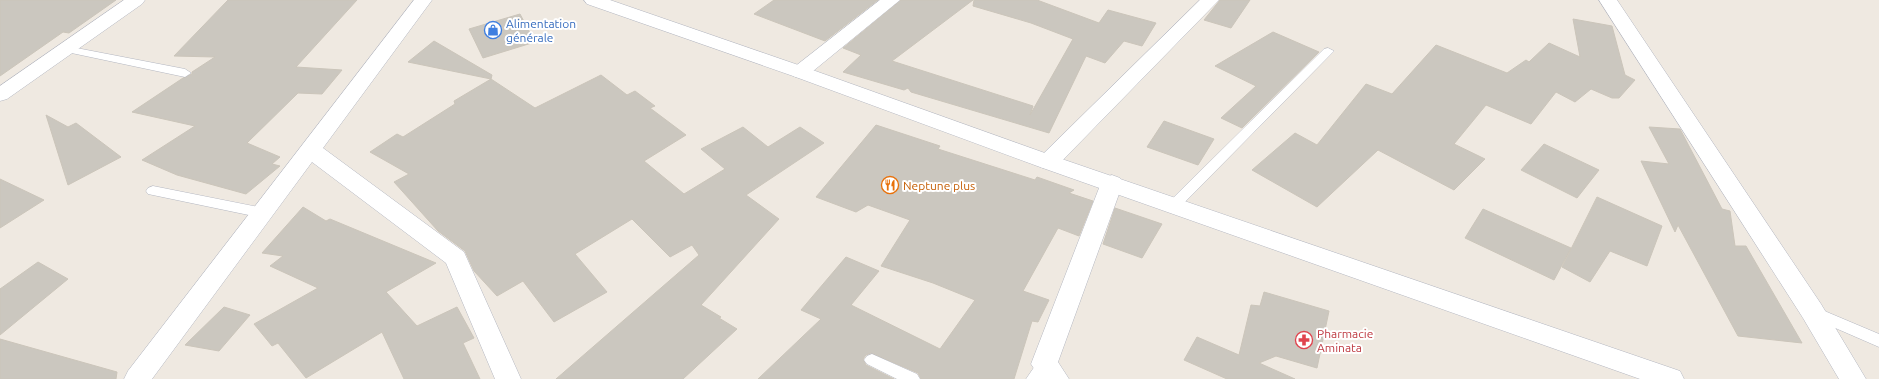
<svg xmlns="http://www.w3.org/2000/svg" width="1879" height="379" font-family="Ubuntu,sans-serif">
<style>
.building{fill:#cbc7bf;stroke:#cbc5ba}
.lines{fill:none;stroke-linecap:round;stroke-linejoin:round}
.lane-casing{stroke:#b4b7c1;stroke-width:1}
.street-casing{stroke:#b4b7c1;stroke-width:1}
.secondary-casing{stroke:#b4b7c1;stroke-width:1}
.lane{fill:#fff;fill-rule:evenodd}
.street{fill:#fff;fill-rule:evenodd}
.secondary{fill:#fff;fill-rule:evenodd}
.labels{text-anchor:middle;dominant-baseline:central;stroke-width:4;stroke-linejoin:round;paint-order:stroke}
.shop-label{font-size:12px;fill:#366cbe;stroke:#fff;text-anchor:start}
.food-label{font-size:12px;fill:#c56008;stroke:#fff;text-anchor:start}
.health-label{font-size:12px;fill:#be3a42;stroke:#fff;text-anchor:start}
</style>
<rect width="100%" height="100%" fill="#efe9e1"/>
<path class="building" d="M 0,0 L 116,0 L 69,33 L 63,32 L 0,76 Z
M 228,0 L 357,0 L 296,67 L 342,70 L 322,94 L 298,93 L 247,143 L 280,157 L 272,164 L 280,166 L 246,194 L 177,175 L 142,160 L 195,126 L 132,112 L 183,78 L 192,74 L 192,72 L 215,57 L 174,56 Z
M 774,0 L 878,0 L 825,41 L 754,14 Z
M 901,0 L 973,0 L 892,61 L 1033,106 L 1030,115 L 1073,39 L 1031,23 L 973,6 L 974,0 L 1037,0 L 1099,23 L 1108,10 L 1156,23 L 1142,46 L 1124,41 L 1105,63 L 1086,56 L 1049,133 L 911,92 L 908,88 L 904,90 L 843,72 L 861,55 L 843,48 Z
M 1220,0 L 1250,0 L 1231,28 L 1204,20 Z
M 520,14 L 535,42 L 483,58 L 469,29 Z
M 1573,19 L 1612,26 L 1625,75 L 1635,80 L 1619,98 L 1612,98 L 1591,89 L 1575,102 L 1556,92 L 1531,124 L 1486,105 L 1454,144 L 1485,159 L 1454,190 L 1378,150 L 1317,207 L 1252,170 L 1295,133 L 1317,145 L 1366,84 L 1392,94 L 1436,45 L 1507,73 L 1526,60 L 1529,62 L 1549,43 L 1580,57 Z
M 1273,32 L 1319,52 L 1242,128 L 1221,118 L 1256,86 L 1215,66 Z
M 434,41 L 492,75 L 491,79 L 535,108 L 601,75 L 627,95 L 635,91 L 655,106 L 650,108 L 686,135 L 644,161 L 684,194 L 725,169 L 701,149 L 743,127 L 768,147 L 800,127 L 824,143 L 746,195 L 779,219 L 701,305 L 721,317 L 719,318 L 737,329 L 683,379 L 556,379 L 699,255 L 692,245 L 670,257 L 632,219 L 575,254 L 607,292 L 554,322 L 523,281 L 497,296 L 474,271 L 465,251 L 438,231 L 394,182 L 409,174 L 370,152 L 397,134 L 403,137 L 455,104 L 454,101 L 491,79 L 408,62 Z
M 46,115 L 68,127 L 76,123 L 121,157 L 68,185 Z
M 1164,121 L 1214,139 L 1198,165 L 1147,147 Z
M 876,125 L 940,146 L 938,149 L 1035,180 L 1037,177 L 1074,190 L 1069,193 L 1093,201 L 1079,236 L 1058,228 L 1023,291 L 1049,300 L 1038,322 L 1032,321 L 1014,379 L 921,379 L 918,373 L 871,353 L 866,355 L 863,359 L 866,365 L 894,379 L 758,379 L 821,319 L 801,310 L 846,257 L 879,271 L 851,305 L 940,349 L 975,300 L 933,283 L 881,266 L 910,220 L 868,205 L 856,212 L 816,197 Z
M 1649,127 L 1680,129 L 1722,209 L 1730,211 L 1735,246 L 1746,246 L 1802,343 L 1738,336 L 1678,225 L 1675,232 L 1641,161 L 1669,164 Z
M 1544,144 L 1599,170 L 1577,198 L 1521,170 Z
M 0,179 L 44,200 L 0,228 Z
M 1597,197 L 1662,226 L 1647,266 L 1610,251 L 1590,282 L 1562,267 Z
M 303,207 L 326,221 L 330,219 L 436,263 L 386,292 L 417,326 L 457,307 L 474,338 L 463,343 L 480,379 L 404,379 L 382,332 L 306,378 L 278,343 L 272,346 L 254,324 L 318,288 L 270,266 L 283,256 L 262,253 Z
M 1115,208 L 1162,224 L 1142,258 L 1103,244 Z
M 1483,209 L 1571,248 L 1554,280 L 1465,238 Z
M 38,262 L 68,279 L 0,335 L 0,289 Z
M 1264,292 L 1329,311 L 1317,368 L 1276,356 L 1259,363 L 1295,379 L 1227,379 L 1184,360 L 1197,337 L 1239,355 L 1251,305 L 1260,306 Z
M 224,307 L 250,315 L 219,351 L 185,345 Z
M 0,339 L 117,372 L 116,379 L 0,379 Z"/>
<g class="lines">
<g class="lane-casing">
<path id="lane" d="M 66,46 L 185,69 L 191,73 L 185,77 L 62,51 L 60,49 Z
M 1328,48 L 1334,51 L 1332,53 L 1179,208 L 1174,210 L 1169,208 L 1167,205 L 1169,202 L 1324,49 Z
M 153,186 L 263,208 L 268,210 L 270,213 L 268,216 L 263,218 L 148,194 L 146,191 L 148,188 Z
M 1815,307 L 1879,334 L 1879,347 L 1810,317 L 1808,313 L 1810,309 Z
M 872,354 L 917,374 L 920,379 L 897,379 L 867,364 L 864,360 L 867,356 Z
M 1044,358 L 1049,360 L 1052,364 L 1042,379 L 1026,379 L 1039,360 Z"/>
</g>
<g class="street-casing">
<path id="street" d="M 414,0 L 432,0 L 323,148 L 464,252 L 521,379 L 495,379 L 446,263 L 312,162 L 152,379 L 124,379 L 128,371 Z
M 880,0 L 900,0 L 807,76 L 800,78 L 793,76 L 790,72 L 793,68 Z
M 1200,0 L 1219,0 L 1056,167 L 1048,169 L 1040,167 L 1037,162 L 1040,157 Z
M 1599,0 L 1617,0 L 1821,304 L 1866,379 L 1839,379 L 1803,318 Z
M 1112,175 L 1120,178 L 1123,183 L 1058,362 L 1069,379 L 1041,379 L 1031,364 L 1101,183 L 1104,178 Z"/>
</g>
<g class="secondary-casing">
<path id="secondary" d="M 124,0 L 145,0 L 142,4 L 7,99 L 0,101 L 0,86 Z
M 584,0 L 610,0 L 807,68 L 1056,157 L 1680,371 L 1684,379 L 1640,379 L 1040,167 L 793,76 L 587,4 Z"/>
</g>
<use href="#lane" class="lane"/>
<use href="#street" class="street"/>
<use href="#secondary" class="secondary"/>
</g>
<defs>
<g id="shop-ring" transform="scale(0.9)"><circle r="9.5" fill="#fff" stroke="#3f7fe0" stroke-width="1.5"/><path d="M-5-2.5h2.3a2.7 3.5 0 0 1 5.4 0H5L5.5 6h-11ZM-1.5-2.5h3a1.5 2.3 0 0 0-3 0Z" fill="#3f7fe0"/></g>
<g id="restaurant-ring" transform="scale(0.9)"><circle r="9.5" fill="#fff" stroke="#e8710a" stroke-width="1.5"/><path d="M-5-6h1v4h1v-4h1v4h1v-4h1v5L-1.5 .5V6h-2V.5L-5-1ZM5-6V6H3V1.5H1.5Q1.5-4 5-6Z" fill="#e8710a"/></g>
<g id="pharmacy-ring" transform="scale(0.9)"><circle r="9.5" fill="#fff" stroke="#e0444e" stroke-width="1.5"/><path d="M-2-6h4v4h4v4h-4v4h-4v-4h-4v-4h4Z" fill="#e0444e"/></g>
</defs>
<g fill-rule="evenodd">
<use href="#shop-ring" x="493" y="30"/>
<use href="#restaurant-ring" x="890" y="185"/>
<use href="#pharmacy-ring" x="1304" y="340"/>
</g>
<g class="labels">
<g class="shop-label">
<text x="506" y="23">Alimentation<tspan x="506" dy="14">générale</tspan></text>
</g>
<g class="food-label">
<text x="903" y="185">Neptune plus</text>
</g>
<g class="health-label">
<text x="1317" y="333">Pharmacie<tspan x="1317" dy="14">Aminata</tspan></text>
</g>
</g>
</svg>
